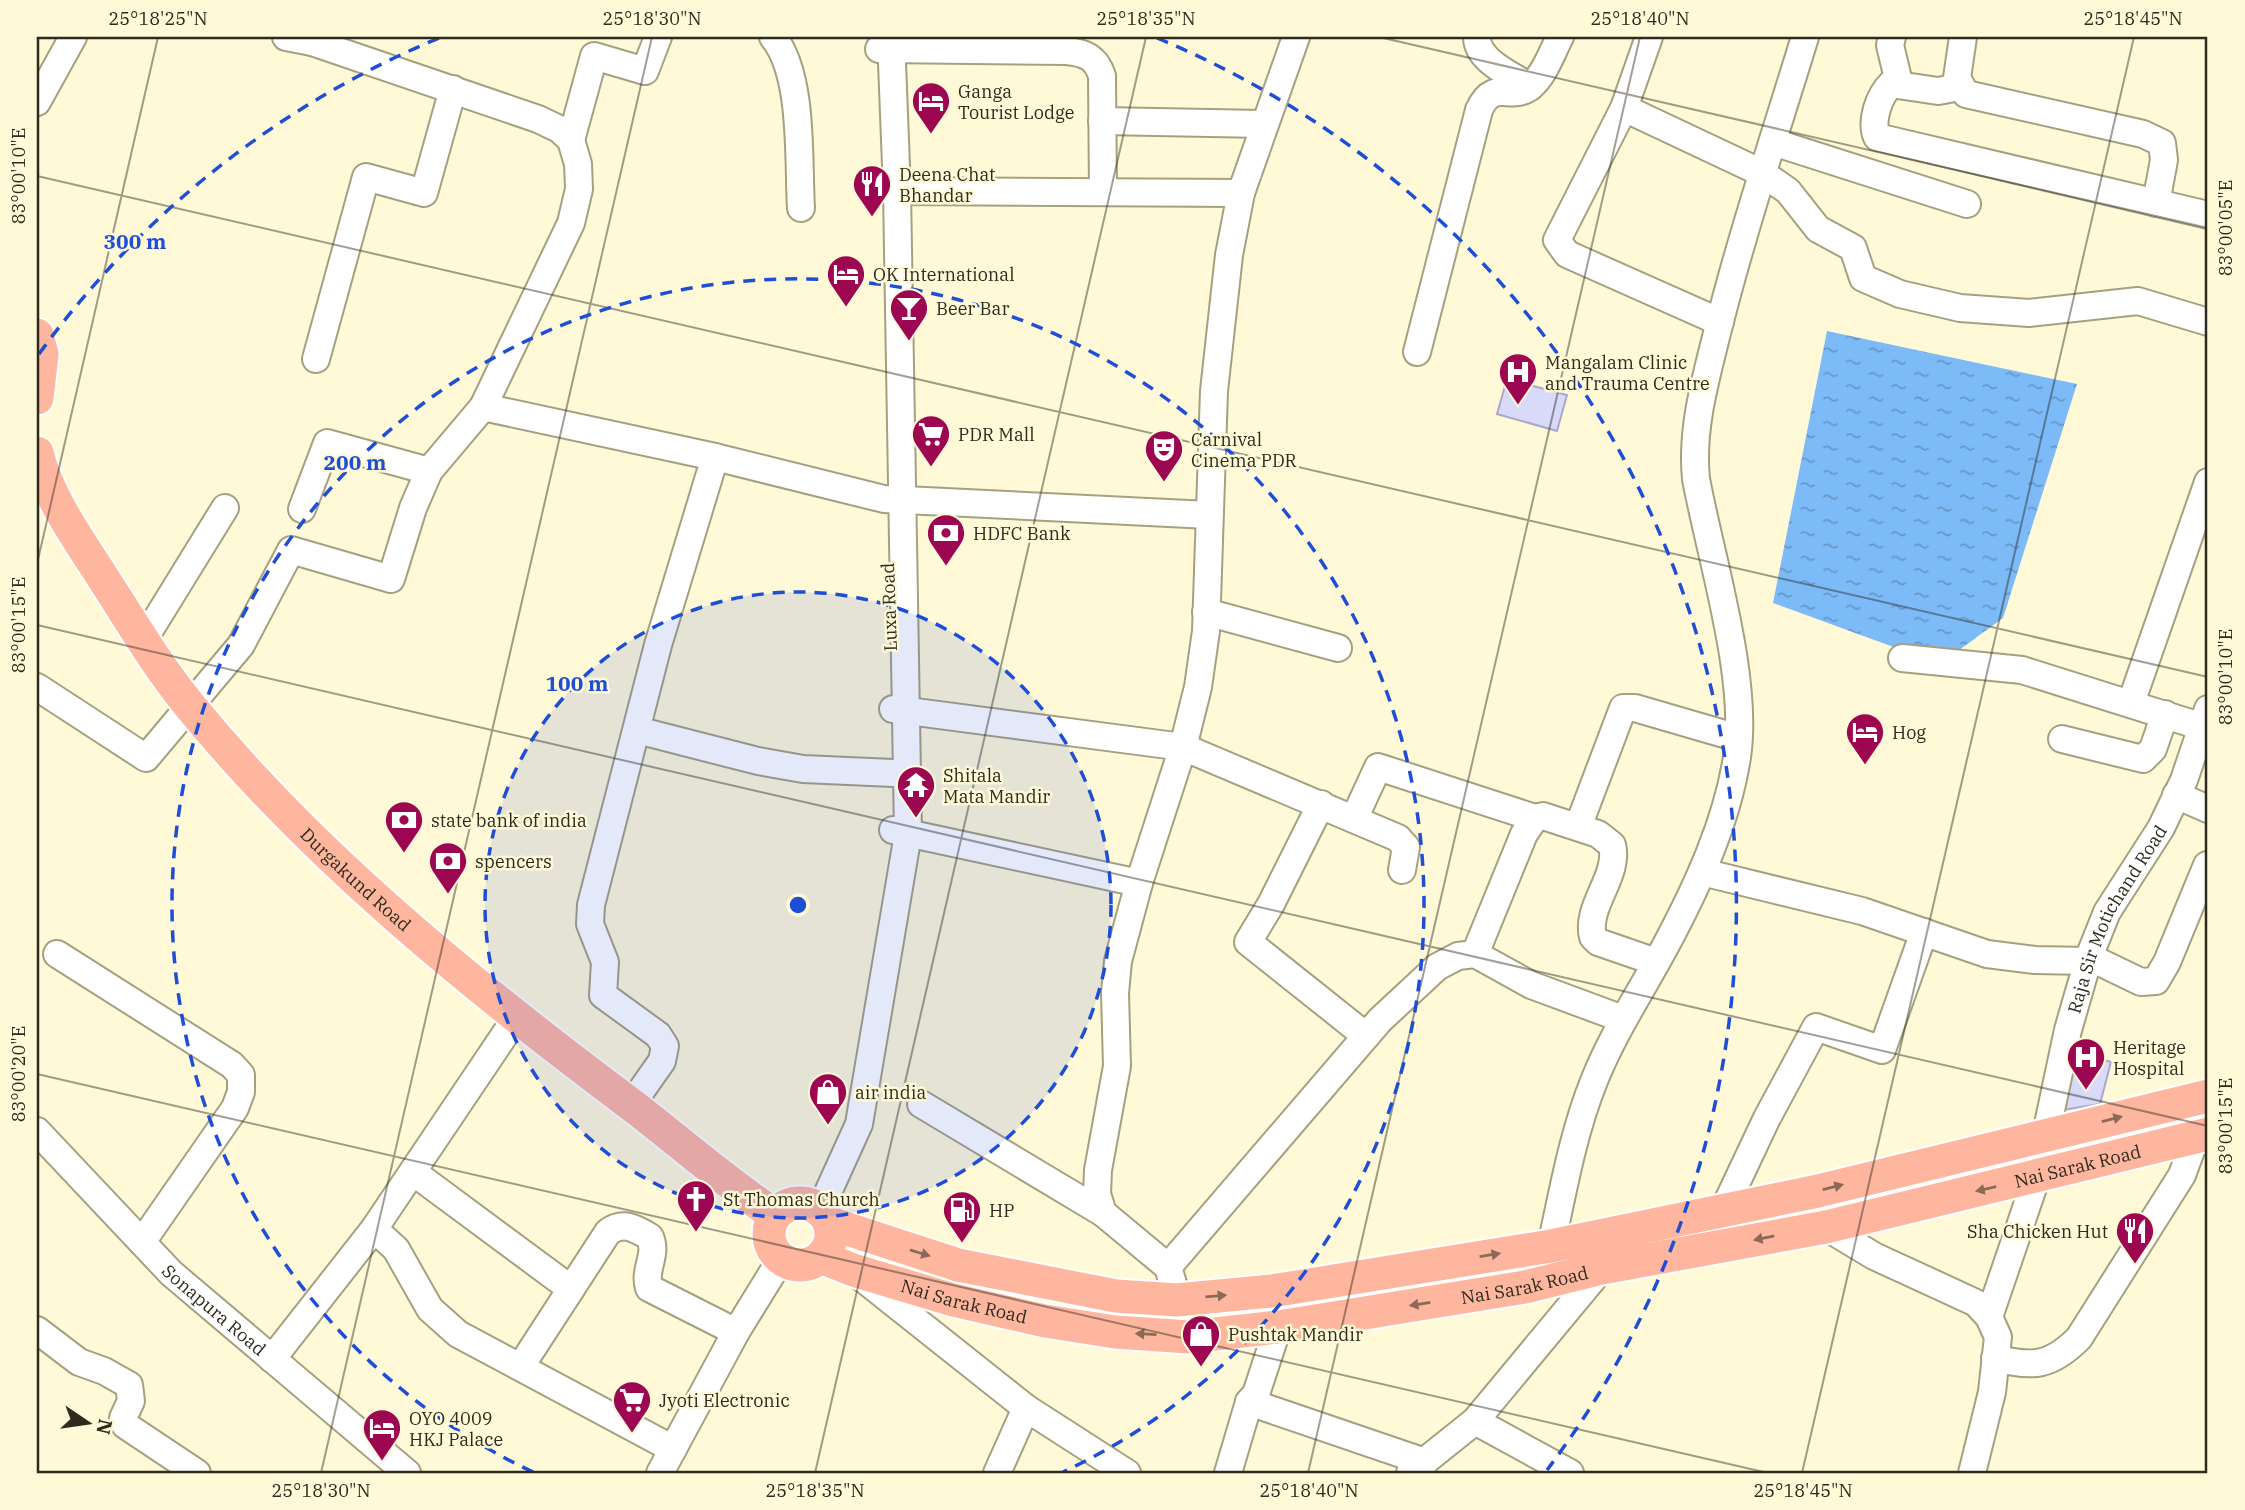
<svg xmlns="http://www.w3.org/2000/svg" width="2245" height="1510" font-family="'IBM Plex Serif',serif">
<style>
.water{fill:url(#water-ripples)}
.building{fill:#d9d9fa;stroke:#a8a8c8;stroke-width:2}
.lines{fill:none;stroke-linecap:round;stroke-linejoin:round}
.minor-casing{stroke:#a6a080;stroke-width:30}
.major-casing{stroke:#fff;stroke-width:37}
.minor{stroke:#fff;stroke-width:26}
.major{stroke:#feb69f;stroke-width:33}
.oneway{fill:#8b6a58}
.ticks{fill:none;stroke:#2d2b1e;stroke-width:2;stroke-opacity:0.45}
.ring{fill:none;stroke:#1d4ed8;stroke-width:3.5;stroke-dasharray:12 9}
.labels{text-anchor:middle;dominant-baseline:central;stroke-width:5;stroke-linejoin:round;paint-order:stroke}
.poi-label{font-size:18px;fill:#2d2b1e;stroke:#fff9d7;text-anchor:start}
.street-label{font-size:18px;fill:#2d2b1e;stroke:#fff9d7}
.centre{fill:#1d4ed8;stroke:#fff9d7;stroke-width:3.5}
.ring-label{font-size:21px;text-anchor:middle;font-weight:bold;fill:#1d4ed8;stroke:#fff9d7;stroke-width:5;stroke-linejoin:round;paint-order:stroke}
.neatline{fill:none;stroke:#2d2b1e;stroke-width:2.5}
.ticks-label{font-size:18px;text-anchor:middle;fill:#2d2b1e}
</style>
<defs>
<pattern id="water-ripples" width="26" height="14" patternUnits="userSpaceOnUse" patternTransform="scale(1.75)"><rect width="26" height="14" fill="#7cbaf8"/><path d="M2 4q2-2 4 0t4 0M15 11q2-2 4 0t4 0" fill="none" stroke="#6697c8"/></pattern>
</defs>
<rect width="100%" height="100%" fill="#fff9d7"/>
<path class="water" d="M 1827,331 L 2077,384 L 2003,618 L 1940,664 L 1773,603 Z"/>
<path class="building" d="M 1507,379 L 1567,395 L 1557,431 L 1497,414 Z
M 2075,1052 L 2111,1062 L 2100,1104 L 2056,1111 Z"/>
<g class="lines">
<g class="minor-casing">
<g id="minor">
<path d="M 286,37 L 312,42 L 316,37"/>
<path d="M 773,37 C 804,75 798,160 801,208"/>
<path d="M 1477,37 C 1477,61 1512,75 1530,87"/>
<path d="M 1892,37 L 1890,45 L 1899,83"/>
<path d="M 1963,37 L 1957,78 L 1966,94 L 2143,134 L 2162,143 L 2164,160 L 2156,203"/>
<path d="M 879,49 L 1067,51 C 1085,53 1096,57 1102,76 L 1103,192"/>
<path d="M 1960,87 L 1938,91 L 1891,84 C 1879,96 1870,121 1877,137 L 2208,215"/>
<path d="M 37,102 L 73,37"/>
<path d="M 1624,108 L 1649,37"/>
<path d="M 1102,121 L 1264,124"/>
<path d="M 571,140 L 594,56 L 645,71 L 658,37"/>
<path d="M 1773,142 L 1967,204"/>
<path d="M 897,191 L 1241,193"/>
<path d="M 1720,322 L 1567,254 L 1557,240 L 1624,108 L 1762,173 L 1788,191 L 1818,229 L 1853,248 L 1863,278 L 1900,294 L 1960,308 L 2029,313 L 2138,301 L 2208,322"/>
<path d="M 1417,352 L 1479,110 C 1494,77 1511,103 1531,86 C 1545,74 1552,52 1560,37"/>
<path d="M 316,359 L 366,177 L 424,193 L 453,89"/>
<path d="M 483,407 L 715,457 L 884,499 L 1209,515"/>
<path d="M 302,509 L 327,443 L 429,471"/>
<path d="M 1206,612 L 1338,648"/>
<path d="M 143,641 L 225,508"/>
<path d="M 1902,658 L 2022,670 L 2203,727"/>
<path d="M 37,687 L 146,758 L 241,645 L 291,550 L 391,579 L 413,508 L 429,471 L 483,407 L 571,223 L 579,189 L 578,164 L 571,140 L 559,129 L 538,119 L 312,42"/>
<path d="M 2131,703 L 2208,482"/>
<path d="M 893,709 L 1183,747 L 1398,838 L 1406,847 L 1402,870"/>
<path d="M 637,730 L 758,761 L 803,769 L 893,773"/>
<path d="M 2062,739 L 2143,759 L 2153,749 L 2165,714"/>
<path d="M 2176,795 L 2208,809"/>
<path d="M 1321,804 L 1271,904 L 1248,942 L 1366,1036"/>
<path d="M 1354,819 L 1378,767 L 1535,818"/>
<path d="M 1578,827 L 1623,708 L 1635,708 L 1738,738"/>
<path d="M 893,830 L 1139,883"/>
<path d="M 1702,872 L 1862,911 L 1987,954 L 2035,960 L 2088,961"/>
<path d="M 57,954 L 232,1065 L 241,1075 L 241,1092 L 235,1108 L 142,1242"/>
<path d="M 1475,954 L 1524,834 L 1535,818 L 1543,816 L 1598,834 L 1612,845 C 1620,876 1585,906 1593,937 L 1598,942 L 1656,962"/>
<path d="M 2089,957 L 2141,982 L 2156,981 L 2167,962 L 2207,865"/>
<path d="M 921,1104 L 1103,1213"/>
<path d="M 631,1105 L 662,1061 L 665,1046 L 658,1035 L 603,995 L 605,962 L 590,924 L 591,905 L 658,645 L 715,457"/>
<path id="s1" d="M 37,1131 L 171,1273 L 407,1473"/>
<path d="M 413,1172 L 571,1289"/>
<path d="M 1724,1209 L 1767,1118 L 1816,1027 L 1882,1050 L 1924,932"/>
<path d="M 820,1210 L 859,1124 L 908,834 L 897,191 L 891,37"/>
<path d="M 1826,1227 L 1874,1256 L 1976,1303 L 1989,1317 L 1998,1337 L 1992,1392 L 1972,1473"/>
<path d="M 374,1229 L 396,1249 L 430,1309 L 458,1334 L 673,1449"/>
<path d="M 1551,1246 C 1563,1191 1573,1133 1594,1081 C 1613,1033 1642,990 1666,945 C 1697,887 1727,822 1737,757 C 1749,679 1711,559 1696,479 C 1691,429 1705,382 1717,333 C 1742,233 1775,135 1805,37"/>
<path d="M 1168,1267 L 1380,1020 L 1437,967 L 1458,956 L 1475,954 L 1531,985 L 1623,1019"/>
<path d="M 861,1277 L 1026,1408 L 1127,1473"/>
<path id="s2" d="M 1989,1317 L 2037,1176 L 2068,1030 L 2089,957 L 2107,912 L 2161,828 L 2184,780 L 2208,709"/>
<path d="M 37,1330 L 79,1362 L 104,1371 L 129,1385 L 131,1401 L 123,1418 L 125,1425 L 197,1473"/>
<path d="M 1189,1337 L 1168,1267 L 1103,1213 L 1097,1194 L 1098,1170 L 1117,1066 L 1115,993 L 1118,961 L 1139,883 L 1183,747 L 1198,687 L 1206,631 L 1214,391 L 1229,255 L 1241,193 L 1296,37"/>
<path d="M 1995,1358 C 2033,1368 2051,1366 2079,1338 L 2182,1175 L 2208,1104"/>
<path d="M 272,1359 L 374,1229 L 518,1015"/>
<path d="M 521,1366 L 608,1232 C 623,1221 635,1228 650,1237 C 658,1256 643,1269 649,1288 L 736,1332"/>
<path d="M 1249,1402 L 1425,1462"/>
<path d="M 1475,1421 L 1570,1473"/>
<path d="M 660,1473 L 736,1332 L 781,1259"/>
<path d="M 997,1473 L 1026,1408"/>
<path d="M 1228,1473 L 1249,1402 L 1256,1394 L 1278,1327"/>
<path d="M 1410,1473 L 1475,1421 L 1602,1268 L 1603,1262"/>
</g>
</g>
<g class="major-casing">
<g id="major">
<path d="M 37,335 L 42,354 L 37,398"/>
<path id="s3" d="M 37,453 C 49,500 79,540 105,581 C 132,623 158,667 190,706 C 313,857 474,987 629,1103 C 678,1140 723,1181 775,1215"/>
<circle cx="800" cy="1234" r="31"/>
<path d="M 829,1223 L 958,1265 L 1116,1296 L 1177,1300 L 1272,1291 L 1551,1246 L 1818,1191 L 2208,1096"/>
<path id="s4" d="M 821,1257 L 853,1270 L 953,1300 L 1045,1321 L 1115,1332 L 1189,1337 L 1278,1327 L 1525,1287 L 1602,1268 L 1826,1227 L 2208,1134"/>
</g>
</g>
<use href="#minor" class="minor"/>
<use href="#major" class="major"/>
</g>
<defs><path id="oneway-solid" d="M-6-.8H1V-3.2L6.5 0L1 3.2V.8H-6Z" transform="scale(1.75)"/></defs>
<g class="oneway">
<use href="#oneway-solid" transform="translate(2112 1119) rotate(-14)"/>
<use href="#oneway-solid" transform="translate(1833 1187) rotate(-14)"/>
<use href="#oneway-solid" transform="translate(1986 1189) rotate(167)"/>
<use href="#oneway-solid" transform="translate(1764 1238) rotate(169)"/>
<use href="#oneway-solid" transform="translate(920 1253) rotate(17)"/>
<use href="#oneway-solid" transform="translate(1490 1255) rotate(-9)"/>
<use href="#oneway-solid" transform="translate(1216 1296) rotate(-5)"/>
<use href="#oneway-solid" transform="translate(1420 1304) rotate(171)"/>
<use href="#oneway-solid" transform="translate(1146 1334) rotate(-177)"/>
</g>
<path class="ticks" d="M 1379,37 L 2208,228M 37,176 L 2208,677M 37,564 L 158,37M 37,625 L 2208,1126M 37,1074 L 1768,1473M 321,1473 L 652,37M 815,1473 L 1146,37M 1308,1473 L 1640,37M 1802,1473 L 2134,37"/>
<circle cx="798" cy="905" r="313" fill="#1d4ed8" fill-opacity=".12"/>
<g class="ring">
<circle cx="798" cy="905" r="313"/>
<path d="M533 1472A626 626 0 1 1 1063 1472"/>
<path d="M39 354A938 938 0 0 1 439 38M1157 38A938 938 0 0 1 1547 1470"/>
</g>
<defs>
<g id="hotel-pin" transform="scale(2.0125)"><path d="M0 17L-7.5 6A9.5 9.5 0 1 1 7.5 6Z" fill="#9d0651" stroke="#fff9d7"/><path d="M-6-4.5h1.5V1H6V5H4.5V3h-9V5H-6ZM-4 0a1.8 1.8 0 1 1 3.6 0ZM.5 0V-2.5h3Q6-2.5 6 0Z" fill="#fff"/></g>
<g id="restaurant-pin" transform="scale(2.0125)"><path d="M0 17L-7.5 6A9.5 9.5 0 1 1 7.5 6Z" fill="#9d0651" stroke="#fff9d7"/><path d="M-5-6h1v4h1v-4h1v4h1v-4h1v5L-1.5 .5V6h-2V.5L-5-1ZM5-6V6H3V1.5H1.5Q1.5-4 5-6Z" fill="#fff"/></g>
<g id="bar-pin" transform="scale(2.0125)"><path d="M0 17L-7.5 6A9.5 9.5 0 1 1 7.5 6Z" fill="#9d0651" stroke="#fff9d7"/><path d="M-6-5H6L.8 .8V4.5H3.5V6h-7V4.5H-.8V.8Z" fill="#fff"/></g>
<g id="hospital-pin" transform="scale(2.0125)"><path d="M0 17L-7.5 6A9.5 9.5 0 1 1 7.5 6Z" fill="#9d0651" stroke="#fff9d7"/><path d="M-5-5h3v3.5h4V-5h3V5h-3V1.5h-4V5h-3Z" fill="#fff"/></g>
<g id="supermarket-pin" transform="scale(2.0125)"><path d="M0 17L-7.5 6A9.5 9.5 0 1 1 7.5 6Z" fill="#9d0651" stroke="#fff9d7"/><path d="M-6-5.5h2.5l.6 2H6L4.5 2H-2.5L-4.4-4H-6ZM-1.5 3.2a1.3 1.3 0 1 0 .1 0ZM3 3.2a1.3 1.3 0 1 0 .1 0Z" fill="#fff"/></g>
<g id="theatre-pin" transform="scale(2.0125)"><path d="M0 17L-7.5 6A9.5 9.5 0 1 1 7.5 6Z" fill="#9d0651" stroke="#fff9d7"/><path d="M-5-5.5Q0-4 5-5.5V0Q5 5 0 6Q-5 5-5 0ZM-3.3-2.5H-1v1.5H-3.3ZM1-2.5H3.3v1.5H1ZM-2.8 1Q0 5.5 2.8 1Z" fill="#fff"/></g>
<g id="bank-pin" transform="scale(2.0125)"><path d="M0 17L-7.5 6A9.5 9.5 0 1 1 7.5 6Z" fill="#9d0651" stroke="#fff9d7"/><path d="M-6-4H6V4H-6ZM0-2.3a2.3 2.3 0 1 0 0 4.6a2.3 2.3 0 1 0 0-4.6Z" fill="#fff"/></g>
<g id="temple-pin" transform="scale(2.0125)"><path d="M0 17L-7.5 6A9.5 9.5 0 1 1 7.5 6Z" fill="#9d0651" stroke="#fff9d7"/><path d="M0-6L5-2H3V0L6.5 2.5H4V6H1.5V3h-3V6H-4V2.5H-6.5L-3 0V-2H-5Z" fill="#fff"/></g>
<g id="shop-pin" transform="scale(2.0125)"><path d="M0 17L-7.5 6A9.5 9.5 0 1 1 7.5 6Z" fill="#9d0651" stroke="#fff9d7"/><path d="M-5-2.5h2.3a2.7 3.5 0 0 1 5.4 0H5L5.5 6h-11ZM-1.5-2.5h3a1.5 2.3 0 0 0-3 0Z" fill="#fff"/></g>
<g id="church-pin" transform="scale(2.0125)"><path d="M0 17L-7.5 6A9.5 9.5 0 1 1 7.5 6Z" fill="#9d0651" stroke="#fff9d7"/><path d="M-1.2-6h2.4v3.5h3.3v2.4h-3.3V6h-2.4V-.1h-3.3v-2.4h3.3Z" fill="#fff"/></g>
<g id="fuel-pin" transform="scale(2.0125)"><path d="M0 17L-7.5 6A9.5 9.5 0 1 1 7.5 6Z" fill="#9d0651" stroke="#fff9d7"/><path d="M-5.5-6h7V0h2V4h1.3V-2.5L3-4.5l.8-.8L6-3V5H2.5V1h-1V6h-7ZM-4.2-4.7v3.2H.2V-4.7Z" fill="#fff"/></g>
</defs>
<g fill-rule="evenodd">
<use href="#hotel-pin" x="931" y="101"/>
<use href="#restaurant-pin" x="872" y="184"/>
<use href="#hotel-pin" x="846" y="274"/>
<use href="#bar-pin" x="909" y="308"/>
<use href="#hospital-pin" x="1518" y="372"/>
<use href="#supermarket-pin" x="931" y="434"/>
<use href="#theatre-pin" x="1164" y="449"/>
<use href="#bank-pin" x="946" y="533"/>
<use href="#hotel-pin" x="1865" y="732"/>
<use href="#temple-pin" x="916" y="785"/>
<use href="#bank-pin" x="404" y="820"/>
<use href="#bank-pin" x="448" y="861"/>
<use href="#hospital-pin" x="2086" y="1057"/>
<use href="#shop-pin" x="828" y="1092"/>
<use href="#church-pin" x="696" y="1199"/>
<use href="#fuel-pin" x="962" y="1210"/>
<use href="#restaurant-pin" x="2135" y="1231"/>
<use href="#shop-pin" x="1201" y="1334"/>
<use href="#supermarket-pin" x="632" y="1400"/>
<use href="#hotel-pin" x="382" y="1428"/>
</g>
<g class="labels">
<g class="poi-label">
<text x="958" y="91">Ganga<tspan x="958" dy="21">Tourist Lodge</tspan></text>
<text x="899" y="174">Deena Chat<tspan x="899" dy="21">Bhandar</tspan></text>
<text x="873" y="274">OK International</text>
<text x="936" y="308">Beer Bar</text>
<text x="1545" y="362">Mangalam Clinic<tspan x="1545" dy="21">and Trauma Centre</tspan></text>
<text x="958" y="434">PDR Mall</text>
<text x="1191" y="439">Carnival<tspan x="1191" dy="21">Cinema PDR</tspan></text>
<text x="973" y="533">HDFC Bank</text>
<text x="1892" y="732">Hog</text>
<text x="943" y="775">Shitala<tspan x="943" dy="21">Mata Mandir</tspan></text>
<text x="431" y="820">state bank of india</text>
<text x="475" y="861">spencers</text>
<text x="2113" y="1047">Heritage<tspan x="2113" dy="21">Hospital</tspan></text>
<text x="855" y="1092">air india</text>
<text x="723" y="1199">St Thomas Church</text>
<text x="989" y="1210">HP</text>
<text x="2108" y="1231" text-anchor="end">Sha Chicken Hut</text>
<text x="1228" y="1334">Pushtak Mandir</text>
<text x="659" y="1400">Jyoti Electronic</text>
<text x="409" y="1418">OYO 4009<tspan x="409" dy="21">HKJ Palace</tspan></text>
</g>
<g class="street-label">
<text transform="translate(889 607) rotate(-92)">Luxa Road</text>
<text stroke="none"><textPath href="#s3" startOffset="537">Durgakund Road</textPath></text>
<text stroke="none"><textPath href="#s2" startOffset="420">Raja Sir Motichand Road</textPath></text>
<text stroke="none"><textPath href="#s4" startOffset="1284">Nai Sarak Road</textPath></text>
<text stroke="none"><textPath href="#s4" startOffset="718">Nai Sarak Road</textPath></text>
<text stroke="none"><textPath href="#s4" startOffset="150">Nai Sarak Road</textPath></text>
<text stroke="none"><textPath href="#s1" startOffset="252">Sonapura Road</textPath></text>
</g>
</g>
<circle cx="798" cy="905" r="10" class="centre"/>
<g class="ring-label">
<text x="135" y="249">300 m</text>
<text x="355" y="470">200 m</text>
<text x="577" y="691">100 m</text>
</g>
<rect width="2245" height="1510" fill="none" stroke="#fff9d7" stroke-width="77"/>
<g transform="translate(88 1423) rotate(103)" stroke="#fff9d7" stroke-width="5" paint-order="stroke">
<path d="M0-5L12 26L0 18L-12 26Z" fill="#2d2b1e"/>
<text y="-10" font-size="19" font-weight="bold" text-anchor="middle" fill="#2d2b1e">N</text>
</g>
<rect x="38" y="38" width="2168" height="1434" class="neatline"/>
<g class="ticks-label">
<text x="158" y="25">25°18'25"N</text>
<text x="652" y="25">25°18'30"N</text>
<text x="1146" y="25">25°18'35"N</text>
<text x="1640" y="25">25°18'40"N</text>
<text x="2133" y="25">25°18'45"N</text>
<text transform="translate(19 176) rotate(-90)" y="6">83°00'10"E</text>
<text transform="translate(2226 228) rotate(-90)" y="6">83°00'05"E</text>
<text transform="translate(19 625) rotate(-90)" y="6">83°00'15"E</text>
<text transform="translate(2226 677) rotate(-90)" y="6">83°00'10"E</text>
<text transform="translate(19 1074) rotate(-90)" y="6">83°00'20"E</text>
<text transform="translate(2226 1126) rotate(-90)" y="6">83°00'15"E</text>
<text x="321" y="1497">25°18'30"N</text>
<text x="815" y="1497">25°18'35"N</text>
<text x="1309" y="1497">25°18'40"N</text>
<text x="1803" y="1497">25°18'45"N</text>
</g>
</svg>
